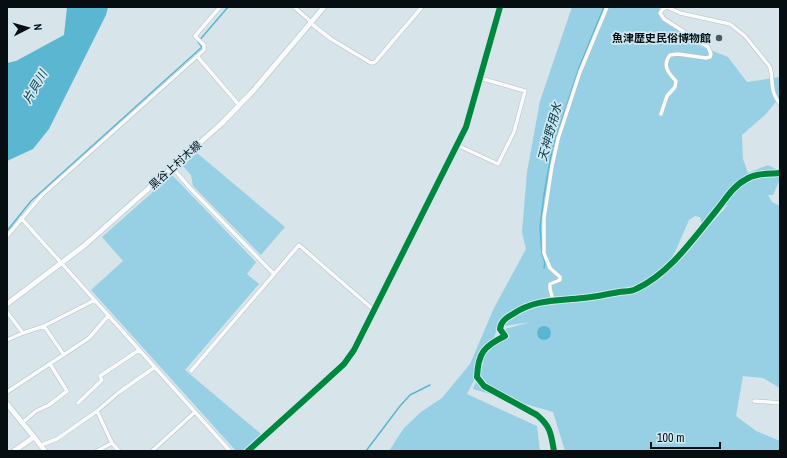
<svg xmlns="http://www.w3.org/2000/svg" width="787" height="458" font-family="'Archivo Narrow','Noto Sans JP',sans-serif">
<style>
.green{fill:#97d0e4;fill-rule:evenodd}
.water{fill:#5bb6d2}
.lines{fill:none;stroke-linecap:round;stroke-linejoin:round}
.stream{stroke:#5bb6d2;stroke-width:1.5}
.minor-casing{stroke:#b5bfc4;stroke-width:4.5}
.tertiary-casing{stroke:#b5bfc4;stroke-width:5.5}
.secondary-casing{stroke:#b5bfc4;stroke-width:6}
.minor{stroke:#f9fbfc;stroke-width:3.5}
.tertiary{stroke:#f9fbfc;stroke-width:4.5}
.secondary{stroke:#f9fbfc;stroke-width:5}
.cycleway-casing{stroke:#cfe8f2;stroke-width:8}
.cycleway{stroke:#00873e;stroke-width:6}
.poi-dot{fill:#4f595d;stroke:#cfe8f2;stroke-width:1.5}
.labels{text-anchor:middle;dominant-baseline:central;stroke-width:3.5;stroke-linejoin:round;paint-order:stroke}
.poi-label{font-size:11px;font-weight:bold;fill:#060e11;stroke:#cfe8f2;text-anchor:end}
.street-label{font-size:11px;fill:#060e11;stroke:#cfe8f2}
.water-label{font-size:12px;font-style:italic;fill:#053b4a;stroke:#cfe8f2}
</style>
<rect width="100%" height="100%" fill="#d7e4ea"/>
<path class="green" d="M 572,7 L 658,7 L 669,22 L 698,45 L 728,57 L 747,82 L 780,77 L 780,97 L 765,115 L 742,135 L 743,159 L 748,173 L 768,165 L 780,171 L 780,179 L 773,195 L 768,195 L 772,202 L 780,206 L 780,388 L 763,378 L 743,376 L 736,416 L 756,431 L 780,441 L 780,451 L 565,451 L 553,412 L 473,389 L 484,361 L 467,394 L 537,426 L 540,451 L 389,451 L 404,428 L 421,412 L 442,398 L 470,364 L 494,308 L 526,249 L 522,232 L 527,172 L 540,101 ZM 729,204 L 659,280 L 676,250 L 689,220 L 695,216 L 700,217 L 702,224 ZM 530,322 L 505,329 L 488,352 L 498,327 Z
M 197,153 L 285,227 L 261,255 L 193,186 L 191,175 L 183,166 Z
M 172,175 L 256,262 L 247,274 L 259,284 L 185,370 L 261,434 L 242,451 L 236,451 L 91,290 L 123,261 L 102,237 Z"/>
<path class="water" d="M 67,7 L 108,7 L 106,15 L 49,129 L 33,149 L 7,161 L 7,63 L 16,61 L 64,35 Z
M537 333a7 7 0 1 1 14 0a7 7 0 1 1-14 0Z"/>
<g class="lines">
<path class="stream" d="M 7,231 L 31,201 L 202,47 L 198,42 L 228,7
M 544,268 L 545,263 L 542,253 L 540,227 L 544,195 L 552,150 L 579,68 L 604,7
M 366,451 L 400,406 L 410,395 L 430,385"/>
<g class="minor-casing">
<path id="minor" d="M 294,7 L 308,19 L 313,25 L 331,39 L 371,63 L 375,62 L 422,7
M 197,56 L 239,105
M 661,114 L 667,96 L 675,87 L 676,81 C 668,73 662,65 670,55 L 678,54 L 706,58 L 710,57 L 711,54 L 708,47 L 664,19 L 660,13 L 663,9 L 667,7 L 680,13 L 730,24 L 745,36 L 770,67 C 774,82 769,90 780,104
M 457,145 L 498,164 L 514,132 L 525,91 L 480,78
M 173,168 L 190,188 L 274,274
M 21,218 L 230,451
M 7,236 L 42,195 L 204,50 L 204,45 L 195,36 L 220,7
M 553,300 L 550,289 L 550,284 L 560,280 L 560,277 L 550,268 L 544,253 L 544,218 L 552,166 L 558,139 L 580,72 L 607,7
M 7,312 L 23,333 L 44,326
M 7,340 L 23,333
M 64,355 L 44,326 L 89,303 L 94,300
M 191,371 L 299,245 L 375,311
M 7,392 L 89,338 L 108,316
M 754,401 L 780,403
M 78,403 L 102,380 L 100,376 L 139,350
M 97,411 L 112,443 L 119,451
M 22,423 L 36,411 L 49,405 L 67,391 L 50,364
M 41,445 L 57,439 L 97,411 L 118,393 L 155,367
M 97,451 L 112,443
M 152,451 L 195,412
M 248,451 L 321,385 L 344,364 L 354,350 L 466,127 L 500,7
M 554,451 C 551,434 551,427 537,415 L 484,386 L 477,377 C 478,353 484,346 505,336 L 500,329 C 501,321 506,318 513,314 C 535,299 557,301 583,298 C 595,297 607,294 619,292 C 624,291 631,292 636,289 C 670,273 693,239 716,211 C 725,200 733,186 745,180 C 755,173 768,174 780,173"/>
</g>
<g class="tertiary-casing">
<path id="tertiary" d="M 34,437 L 45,451"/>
</g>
<g class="secondary-casing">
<path id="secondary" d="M 7,304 L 85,245 L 221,124 L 254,90 L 324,7
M 7,404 L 34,437 L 14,451"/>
</g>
<use href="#minor" class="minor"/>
<use href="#tertiary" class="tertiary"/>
<use href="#secondary" class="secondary"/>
<g class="cycleway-casing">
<path id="cycleway" d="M 248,451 L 321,385 L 344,364 L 354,350 L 466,127 L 500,7
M 554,451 C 551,434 551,427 537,415 L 484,386 L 477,377 C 478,353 484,346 505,336 L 500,329 C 501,321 506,318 513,314 C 535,299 557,301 583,298 C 595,297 607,294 619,292 C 624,291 631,292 636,289 C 670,273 693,239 716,211 C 725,200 733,186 745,180 C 755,173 768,174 780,173"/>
</g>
<use href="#cycleway" class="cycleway"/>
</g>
<circle class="poi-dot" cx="719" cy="38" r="4"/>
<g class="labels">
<g class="poi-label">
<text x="711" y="38">魚津歴史民俗博物館</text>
</g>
<g class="street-label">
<text transform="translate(175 165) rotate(-42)">黒谷上村木線</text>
</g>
<g class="water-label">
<text transform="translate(35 87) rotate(-60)">片貝川</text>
<text transform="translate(550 132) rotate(-75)">天神野用水</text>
</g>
</g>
<rect width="787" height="458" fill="none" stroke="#060e11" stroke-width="16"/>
<g transform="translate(28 28) rotate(84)" stroke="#cfe8f2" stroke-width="3" paint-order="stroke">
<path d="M0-3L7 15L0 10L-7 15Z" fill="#060e11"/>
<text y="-6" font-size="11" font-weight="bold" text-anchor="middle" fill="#060e11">N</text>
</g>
<path d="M651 442v6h69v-6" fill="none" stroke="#060e11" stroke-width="2"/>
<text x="657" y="442" font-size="12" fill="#060e11" stroke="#cfe8f2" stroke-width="3" paint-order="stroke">100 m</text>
</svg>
